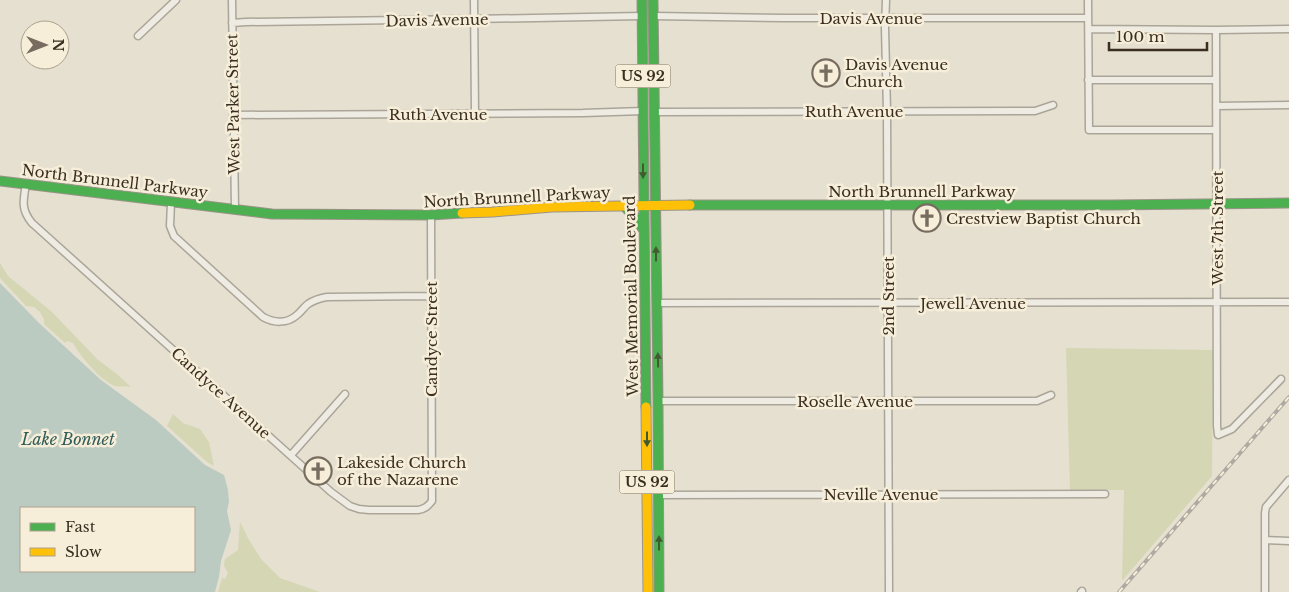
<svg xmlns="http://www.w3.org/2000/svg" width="1289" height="592" font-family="'Libre Baskerville',serif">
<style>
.green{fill:#d4d6b4}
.water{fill:#bbcbc2;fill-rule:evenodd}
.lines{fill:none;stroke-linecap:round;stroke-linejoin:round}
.street-casing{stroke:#aba599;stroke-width:9}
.fast-casing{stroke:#9b9489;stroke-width:11}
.slow-casing{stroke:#9b9489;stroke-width:11}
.street{stroke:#eeebe2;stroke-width:6}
.fast{stroke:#4caf50;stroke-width:9}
.slow{stroke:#ffc107;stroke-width:9}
.rail-casing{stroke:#aeaaa2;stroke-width:4}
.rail{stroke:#f6eed8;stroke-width:2;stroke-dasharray:5.5;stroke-linecap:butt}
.oneway{fill:#415b31}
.labels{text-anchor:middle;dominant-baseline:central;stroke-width:5;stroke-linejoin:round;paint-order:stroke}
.shield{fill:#f6eed8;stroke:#736858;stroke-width:1}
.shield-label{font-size:14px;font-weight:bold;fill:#3b2e21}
.street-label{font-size:15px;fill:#3b2e21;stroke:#f6eed8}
.poi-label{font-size:15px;fill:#3b2e21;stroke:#f6eed8;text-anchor:start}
.water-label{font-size:16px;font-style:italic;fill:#305b59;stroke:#f6eed8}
</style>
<rect width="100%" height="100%" fill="#e6e0d1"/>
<path class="green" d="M 0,263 L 8,276 L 52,312 L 97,359 L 118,375 L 131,387 C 126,386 120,387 115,386 C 101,381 80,356 73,343 L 67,341 L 65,343 L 44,324 L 44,319 L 40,312 L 34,307 L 26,306 L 0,278 Z
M 1066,348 L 1213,350 L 1212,476 L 1122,581 L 1124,490 L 1070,490 Z
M 173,414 L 183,423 L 200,429 L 209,442 L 214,466 L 207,462 L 167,426 Z
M 240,522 L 249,540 L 261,559 L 280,578 L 320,592 L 218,592 L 222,578 L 225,579 L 228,573 L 224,566 L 225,559 L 238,550 Z"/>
<path class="water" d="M 0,283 L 39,323 L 101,380 L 156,420 L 205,465 L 224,475 L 228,490 L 229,502 L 227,511 L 231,530 L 221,561 L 219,577 L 215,592 L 0,592 ZM 21,508 L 194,508 L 194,571 L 21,571 Z"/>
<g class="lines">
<g class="street-casing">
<path id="street" d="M 232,0 L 235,209
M 474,0 L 475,114
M 886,0 L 885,28 L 887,111 L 889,592
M 1088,0 L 1089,130 L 1216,130
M 653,16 L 785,18 L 1088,18
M 232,23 L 246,22 L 475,19 L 642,16
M 1089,29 L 1216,30 L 1289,29
M 1216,30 L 1217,426 L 1218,435 L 1232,429 L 1281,379
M 138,36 L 176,0
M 1088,80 L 1216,80
M 1216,106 L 1289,105
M 655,112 L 1035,111 L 1053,105
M 233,115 L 583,113 L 643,111
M 26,184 C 23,201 21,210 32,223 L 331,492 L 350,506 L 359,509 L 369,510 L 418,510 C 425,509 428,506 432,501 L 431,215
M 171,202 L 170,226 L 174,236 L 263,317 C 274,323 287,324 297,315 C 301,312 304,307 308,304 C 314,300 321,298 327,297 L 431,296
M 657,303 L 1289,302
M 658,401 L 1037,401 L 1051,395
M 291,455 L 345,394
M 658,495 L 1105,494
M 1265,540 L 1289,541
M 1081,592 L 1082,591
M 1265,592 L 1265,513 L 1266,507 L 1289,480"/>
</g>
<g class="fast-casing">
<path id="fast" d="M 642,0 L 646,407
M 653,0 L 658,401 L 659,592
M 0,181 L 272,214 L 431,215 L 462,213
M 690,205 L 1109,205 L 1289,203
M 624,206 L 637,219 L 642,228"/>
</g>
<g class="slow-casing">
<path id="slow" d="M 462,213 L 493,212 L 552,207 L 690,205
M 646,407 L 648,592"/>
</g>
<use href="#street" class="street"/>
<use href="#fast" class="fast"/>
<use href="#slow" class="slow"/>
<g class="rail-casing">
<path id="rail" d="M 1119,592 L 1289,397"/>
</g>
<use href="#rail" class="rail"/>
</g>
<defs><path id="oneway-solid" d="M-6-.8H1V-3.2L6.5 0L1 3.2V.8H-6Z" transform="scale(1.25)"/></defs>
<g class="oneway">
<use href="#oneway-solid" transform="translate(643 171) rotate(90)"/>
<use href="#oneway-solid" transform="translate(656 254) rotate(-90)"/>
<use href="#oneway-solid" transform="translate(658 360) rotate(-91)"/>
<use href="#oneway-solid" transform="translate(647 439) rotate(90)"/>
<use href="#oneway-solid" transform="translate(659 543) rotate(-90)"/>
</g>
<defs>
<g id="church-ring" transform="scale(1.4375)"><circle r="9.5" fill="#f6eed8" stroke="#776c5f" stroke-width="1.5"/><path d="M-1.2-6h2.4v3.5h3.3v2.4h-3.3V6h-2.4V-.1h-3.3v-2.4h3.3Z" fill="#776c5f"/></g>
</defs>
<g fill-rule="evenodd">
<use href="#church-ring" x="826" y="73"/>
<use href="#church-ring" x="927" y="218"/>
<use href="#church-ring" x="318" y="471"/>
</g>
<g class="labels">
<g class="shield">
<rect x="615.5" y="64.5" width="55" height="23" rx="4"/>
<rect x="619.5" y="470.5" width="55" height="23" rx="4"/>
</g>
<g class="shield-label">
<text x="643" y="76">US 92</text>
<text x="647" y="482">US 92</text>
</g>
<g class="street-label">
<text x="871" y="18">Davis Avenue</text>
<text transform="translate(437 20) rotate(-1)">Davis Avenue</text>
<text transform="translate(233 104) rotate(-91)">West Parker Street</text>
<text x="854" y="111">Ruth Avenue</text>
<text x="438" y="114">Ruth Avenue</text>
<text transform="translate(115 181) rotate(7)">North Brunnell Parkway</text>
<text x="922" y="191">North Brunnell Parkway</text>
<text transform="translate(517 197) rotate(-3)">North Brunnell Parkway</text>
<text transform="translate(1217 228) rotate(-90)">West 7th Street</text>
<text transform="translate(631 296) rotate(-91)">West Memorial Boulevard</text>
<text transform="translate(888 296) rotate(-90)">2nd Street</text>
<text x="973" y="303">Jewell Avenue</text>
<text transform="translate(431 339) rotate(-90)">Candyce Street</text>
<text transform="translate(221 393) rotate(42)">Candyce Avenue</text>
<text x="855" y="401">Roselle Avenue</text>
<text x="881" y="494">Neville Avenue</text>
</g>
<g class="poi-label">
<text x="845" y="64">Davis Avenue<tspan x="845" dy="17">Church</tspan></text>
<text x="946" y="218">Crestview Baptist Church</text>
<text x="337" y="462">Lakeside Church<tspan x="337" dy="17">of the Nazarene</tspan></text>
</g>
<g class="water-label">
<text x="68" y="439">Lake Bonnet</text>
</g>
</g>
<rect x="20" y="507" width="175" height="65" fill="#f6eed8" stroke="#aba18f"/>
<rect x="30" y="523" width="25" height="8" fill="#4caf50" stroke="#aba18f"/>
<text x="65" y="532" font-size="15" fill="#3b2e21">Fast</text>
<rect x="30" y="548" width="25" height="8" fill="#ffc107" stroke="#aba18f"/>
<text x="65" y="557" font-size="15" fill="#3b2e21">Slow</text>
<g transform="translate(45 45) rotate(90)"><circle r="24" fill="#f6eed8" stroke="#aba18f"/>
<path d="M0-4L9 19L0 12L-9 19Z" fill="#776c5f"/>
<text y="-8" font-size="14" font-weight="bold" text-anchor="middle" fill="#3b2e21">N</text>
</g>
<path d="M1109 42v8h98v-8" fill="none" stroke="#3b2e21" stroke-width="2.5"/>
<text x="1116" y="42" font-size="15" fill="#3b2e21" stroke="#f6eed8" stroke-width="4" paint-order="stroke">100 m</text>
</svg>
